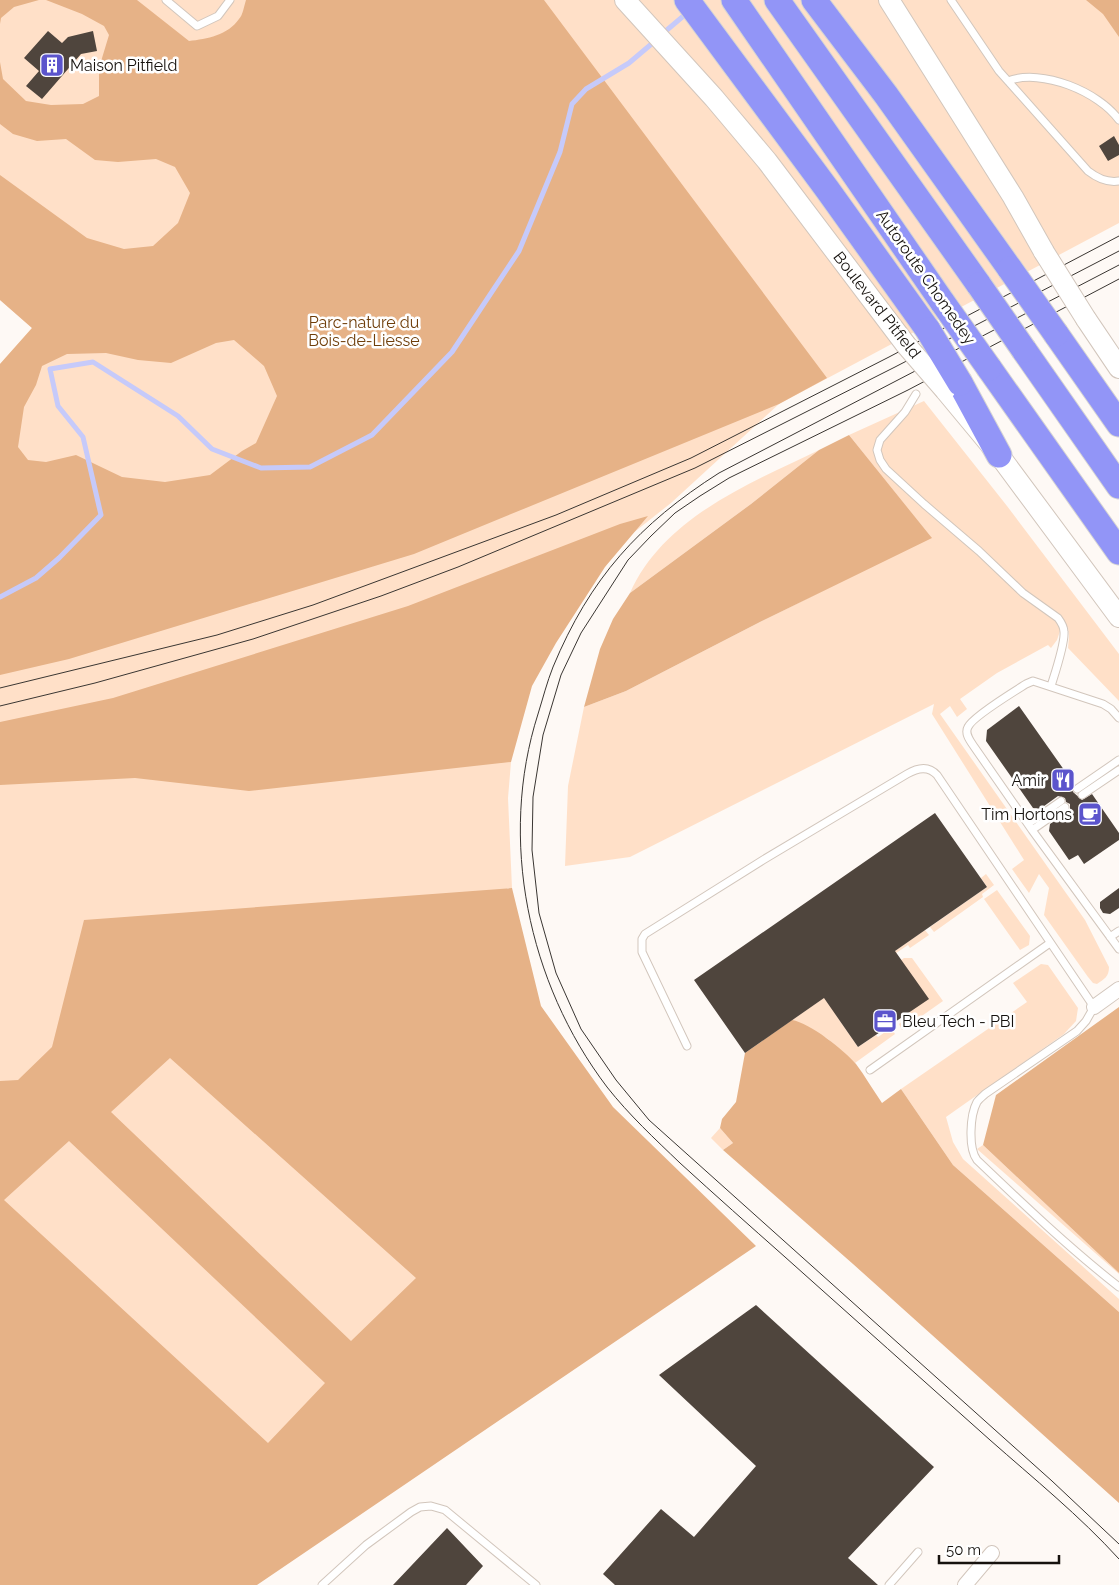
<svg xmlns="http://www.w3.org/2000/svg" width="1119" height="1585" font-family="Raleway,sans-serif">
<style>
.green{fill:#ffe0c8}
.forest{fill:#e6b287;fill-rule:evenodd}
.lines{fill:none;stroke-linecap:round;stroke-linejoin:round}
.stream{stroke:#c6cafa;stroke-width:5}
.building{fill:#4f453d}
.service-casing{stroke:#d2c6bc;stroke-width:9}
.minor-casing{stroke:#d2c6bc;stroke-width:16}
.secondary-casing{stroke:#d2c6bc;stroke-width:22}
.motorway-casing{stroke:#d5d4d4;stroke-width:27}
.service{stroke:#fff;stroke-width:7}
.minor{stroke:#fff;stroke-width:14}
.secondary{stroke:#fff;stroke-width:20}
.motorway{stroke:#9295f7;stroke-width:25}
.tram{stroke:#3a3632;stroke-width:1}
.secondary-bridge-casing{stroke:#d2c6bc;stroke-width:22;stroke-linecap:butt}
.motorway-bridge-casing{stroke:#d5d4d4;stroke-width:27;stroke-linecap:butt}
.secondary-bridge{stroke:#fff;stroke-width:20}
.motorway-bridge{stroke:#9295f7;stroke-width:25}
.labels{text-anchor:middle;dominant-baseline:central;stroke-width:5;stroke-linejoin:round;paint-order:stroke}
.poi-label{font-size:16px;fill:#16120e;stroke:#fff;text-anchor:start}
.street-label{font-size:16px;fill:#16120e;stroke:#fff}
.park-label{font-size:16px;fill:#6f3e0a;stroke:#fff}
</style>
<rect width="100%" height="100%" fill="#fef9f5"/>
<path class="green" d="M 0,0 L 1119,0 L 1119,223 L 779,404 L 671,503 L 618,545 L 527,681 L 507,762 L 511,762 L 508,798 L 512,888 L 507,888 L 534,1005 L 593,1106 L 720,1227 L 0,1585 L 0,364 L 32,328 L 0,300 Z
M 924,401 L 1007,506 L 1119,654 L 1119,701 L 1068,648 L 1069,636 L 1068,627 L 1060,631 L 1057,640 L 1051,648 L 1048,645 L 997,673 L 960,699 L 967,709 L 957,717 L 950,706 L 940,714 L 1085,920 L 1109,967 C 1109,977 1104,979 1097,984 L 1093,983 L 1088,977 L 1044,915 L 1049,888 L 1039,874 L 1029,893 L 1012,869 L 1024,860 L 932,714 L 934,704 L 630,857 L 565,866 L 568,786 L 584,707 L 626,691 L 760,622 L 931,537 L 849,435 Z
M 819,450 L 751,504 L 630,593 C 664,517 749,484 819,450 Z
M 986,874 L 994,885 L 982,894 L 983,897 L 934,932 L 930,927 L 987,887 L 981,878 Z
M 997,890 L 1030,936 L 1029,945 L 1020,950 L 984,899 Z
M 925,930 L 929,935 L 910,948 L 908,945 L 874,968 L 873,966 Z
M 904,958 L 912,958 L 943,1001 L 902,1030 L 899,1024 L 911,1015 L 879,975 Z
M 1041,964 L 1048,965 L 1078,1008 L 1076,1021 L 1064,1034 L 946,1117 L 953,1142 L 963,1159 L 1119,1299 L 1119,1312 L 953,1165 L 901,1089 L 1027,1002 L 1013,983 Z
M 845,983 L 857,1000 L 836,1015 L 858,1047 L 876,1035 L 878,1037 L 891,1028 L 895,1034 L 855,1063 L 828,1039 L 792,1020 Z
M 720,1128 L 733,1143 L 723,1150 L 711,1138 Z
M 983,1145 L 1119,1273 L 1119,1274 L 977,1149 Z"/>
<path class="forest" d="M 0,0 L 39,0 L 14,7 L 1,18 L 0,24 Z
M 46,0 L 137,0 L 189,41 C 207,39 228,35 239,19 C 243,15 244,6 246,0 L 544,0 L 827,378 L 779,404 L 414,554 L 69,659 L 0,675 L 0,364 L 32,328 L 0,300 L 0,175 L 87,238 L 124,249 L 153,246 L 178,223 L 190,193 L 175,167 L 156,159 L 118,162 L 95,160 L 66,139 L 37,141 L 13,134 L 0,124 L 0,62 L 3,79 L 26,101 L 51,105 L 83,104 L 99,96 L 99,68 L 109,35 L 104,26 L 82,14 ZM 234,340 L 264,366 L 277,396 L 256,443 L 242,451 L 210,475 L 165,482 L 122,477 L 76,455 L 46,462 L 28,460 L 18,447 L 24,407 L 36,385 L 42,366 L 67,354 L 106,353 L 138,360 L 171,363 L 216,343 Z
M 1086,0 L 1119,0 L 1119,37 L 1103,14 Z
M 849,435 L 932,538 L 760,622 L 626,691 L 584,707 L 600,649 L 613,619 L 630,593 L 751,504 L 819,450 Z
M 648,516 L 605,567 L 556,643 L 532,686 L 511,762 L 249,791 L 135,778 L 0,785 L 0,722 L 113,698 L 408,606 L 620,524 Z
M 512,888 L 541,1006 L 613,1107 L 756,1246 L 257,1585 L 0,1585 L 0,1081 L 18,1080 L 52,1047 L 84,920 ZM 170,1058 L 416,1278 L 351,1341 L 111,1112 ZM 69,1141 L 325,1383 L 268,1443 L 4,1200 Z
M 1119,1007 L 1119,1273 L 983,1145 L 996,1095 Z
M 792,1020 C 810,1023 844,1050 856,1064 C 865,1076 873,1090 882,1103 L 901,1089 L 953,1165 L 1119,1312 L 1119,1503 L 853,1264 L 723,1150 L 733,1143 L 720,1128 L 722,1119 L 736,1102 L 745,1053 Z"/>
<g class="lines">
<path class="stream" d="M 661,35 L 687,13
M 0,597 L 36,578 L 59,558 L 101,515 L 83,437 L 58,406 L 50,369 L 93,362 L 178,416 L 212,449 L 261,468 L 310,467 L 372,435 L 452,352 L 519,251 L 560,152 L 572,104 L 586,89 L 629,63 L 655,41"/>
</g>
<path class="building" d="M 48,31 L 62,43 L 68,37 L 93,31 L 97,51 L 81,54 L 42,99 L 26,86 L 39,71 L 24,58 Z
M 1114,136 L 1119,145 L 1119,155 L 1108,161 L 1099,146 Z
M 1019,706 L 1074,784 L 1072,789 L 1073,792 L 1082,800 L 1092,794 L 1119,833 L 1119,840 L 1084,864 L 1078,855 L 1069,860 L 1049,831 L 1050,824 L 1070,810 L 1070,804 L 1066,802 L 1065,798 L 1058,796 L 1040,809 L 1033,808 L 986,741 L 987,730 Z
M 935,813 L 987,887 L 895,951 L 929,999 L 858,1047 L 824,998 L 745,1053 L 694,980 Z
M 1119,888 L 1119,908 L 1110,914 L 1103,913 L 1100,908 L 1100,902 Z
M 756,1305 L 934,1467 L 848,1558 L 878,1585 L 615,1585 L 603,1574 L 661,1509 L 694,1537 L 756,1466 L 659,1375 Z
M 447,1528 L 483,1566 L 466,1585 L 393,1585 Z"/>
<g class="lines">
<g class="service-casing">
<path id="service" d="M 166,0 L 197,26 L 218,16 L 230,0
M 951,0 L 999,71 L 1088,171 C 1097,178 1107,183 1119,181
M 1008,81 C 1042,68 1099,92 1119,120
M 916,394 L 905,412 L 880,440 L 877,450 L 880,460 L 886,469 L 924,504 L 979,551 L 1023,593 L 1058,618 C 1061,622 1064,626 1064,632 C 1065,644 1055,673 1051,686
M 1119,718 L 1111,709 L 1103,704 L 1033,681 L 1026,684 C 1015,691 972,717 968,727 C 964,734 971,742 975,748 L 1032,830 L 1119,949
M 1077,789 L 1119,760
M 1082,795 L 1119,770
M 1028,824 L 1061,801
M 1032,830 L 1065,807
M 1110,937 L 1119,931
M 687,1046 L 642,952 L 642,939 L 645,934 L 763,860 L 907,774 C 917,768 928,765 937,775 L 1094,1007 L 1086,1021 L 1077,1031 L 985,1094 C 983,1096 979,1099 977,1102 C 970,1115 968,1148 977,1160 C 1023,1204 1069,1248 1119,1287
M 870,1070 L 1050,943
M 322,1585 L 366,1545 L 411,1512 L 420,1507 L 431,1506 L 445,1510 L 536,1585
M 889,1585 L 918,1552"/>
</g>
<g class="minor-casing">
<path id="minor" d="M 1094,1007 L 1119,989
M 965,1585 L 992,1553"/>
</g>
<g class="secondary-casing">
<path id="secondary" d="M 625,0 L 714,98 L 767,161 L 906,345
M 889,0 L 1013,197 L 1044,252
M 1086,319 L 1119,368
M 945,390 L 999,455 L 1119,617"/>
</g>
<g class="motorway-casing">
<path id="motorway" d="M 687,0 L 827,189 L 928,330
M 734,0 L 943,303
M 777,0 L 979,285
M 814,0 L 886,95 L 1010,269
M 1056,334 L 1119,424
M 1024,350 L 1119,486
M 989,368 L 1119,552
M 960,383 L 999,455"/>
</g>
<use href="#service" class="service"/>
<use href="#minor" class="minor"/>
<use href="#secondary" class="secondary"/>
<use href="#motorway" class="motorway"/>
<path class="tram" d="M 1119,265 L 719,473 C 639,524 590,578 553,667 C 547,682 543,698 538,714 C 498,839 528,983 607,1087 C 629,1115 655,1139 680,1163 C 715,1195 750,1226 785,1257 C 853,1318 922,1379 990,1440 C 1033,1478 1080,1516 1119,1559
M 1119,279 L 908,390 L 729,478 L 700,496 L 675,513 L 651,536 L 628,560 L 581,633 L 561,675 L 543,735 L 533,797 L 532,850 L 539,913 L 556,973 L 581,1029 L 616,1080 L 649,1120 L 1052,1481 L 1119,1544
M 0,688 L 217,635 L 313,605 L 556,515 L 691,458 L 889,357 L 1119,236
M 0,706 L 95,683 L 253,639 L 381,596 L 458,567 L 695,468 L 895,367 L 1119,251"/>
<g class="secondary-bridge-casing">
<path id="secondary-bridge" d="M 1044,252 L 1086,319
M 906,345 L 945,390"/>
</g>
<g class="motorway-bridge-casing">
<path id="motorway-bridge" d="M 1010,269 L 1056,334
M 979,285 L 1024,350
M 943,303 L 989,368
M 928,330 L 960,383"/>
</g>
<use href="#secondary-bridge" class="secondary-bridge"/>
<use href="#motorway-bridge" class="motorway-bridge"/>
</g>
<defs>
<g id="building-square" transform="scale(1.25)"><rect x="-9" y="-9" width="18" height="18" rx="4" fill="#5b54cc" stroke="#fff"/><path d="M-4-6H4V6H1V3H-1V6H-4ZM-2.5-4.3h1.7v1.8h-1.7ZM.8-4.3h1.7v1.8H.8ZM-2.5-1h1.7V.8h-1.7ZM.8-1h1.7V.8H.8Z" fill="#fff"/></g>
<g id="restaurant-square" transform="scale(1.25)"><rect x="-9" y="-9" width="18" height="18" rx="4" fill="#5b54cc" stroke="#fff"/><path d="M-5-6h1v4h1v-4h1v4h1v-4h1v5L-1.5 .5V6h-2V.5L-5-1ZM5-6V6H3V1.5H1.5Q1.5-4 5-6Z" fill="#fff"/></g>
<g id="cafe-square" transform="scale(1.25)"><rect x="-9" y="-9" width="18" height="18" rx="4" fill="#5b54cc" stroke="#fff"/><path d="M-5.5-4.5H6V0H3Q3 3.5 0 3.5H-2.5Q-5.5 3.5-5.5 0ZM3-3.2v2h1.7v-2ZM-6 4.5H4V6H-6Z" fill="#fff"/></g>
<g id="office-square" transform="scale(1.25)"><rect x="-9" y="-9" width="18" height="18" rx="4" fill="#5b54cc" stroke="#fff"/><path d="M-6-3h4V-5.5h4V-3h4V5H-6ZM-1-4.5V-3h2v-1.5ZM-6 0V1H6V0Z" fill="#fff"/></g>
</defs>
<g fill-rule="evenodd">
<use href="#building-square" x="52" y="65"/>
<use href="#restaurant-square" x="1063" y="780"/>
<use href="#cafe-square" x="1090" y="814"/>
<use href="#office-square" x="885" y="1021"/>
</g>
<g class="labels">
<g class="poi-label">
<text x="70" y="65">Maison Pitfield</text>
<text x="1046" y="780" text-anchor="end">Amir</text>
<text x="1072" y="814" text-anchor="end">Tim Hortons</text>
<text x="902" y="1021">Bleu Tech - PBI</text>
</g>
<g class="street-label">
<text transform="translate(926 277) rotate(55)">Autoroute Chomedey</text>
<text transform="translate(877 305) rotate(52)">Boulevard Pitfield</text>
</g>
<g class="park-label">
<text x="364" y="322">Parc-nature du<tspan x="364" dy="18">Bois-de-Liesse</tspan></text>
</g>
</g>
<path d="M939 1555v8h120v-8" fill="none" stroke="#16120e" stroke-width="2.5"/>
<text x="946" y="1555" font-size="15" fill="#16120e" stroke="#ffffff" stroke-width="4" paint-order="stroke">50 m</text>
</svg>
